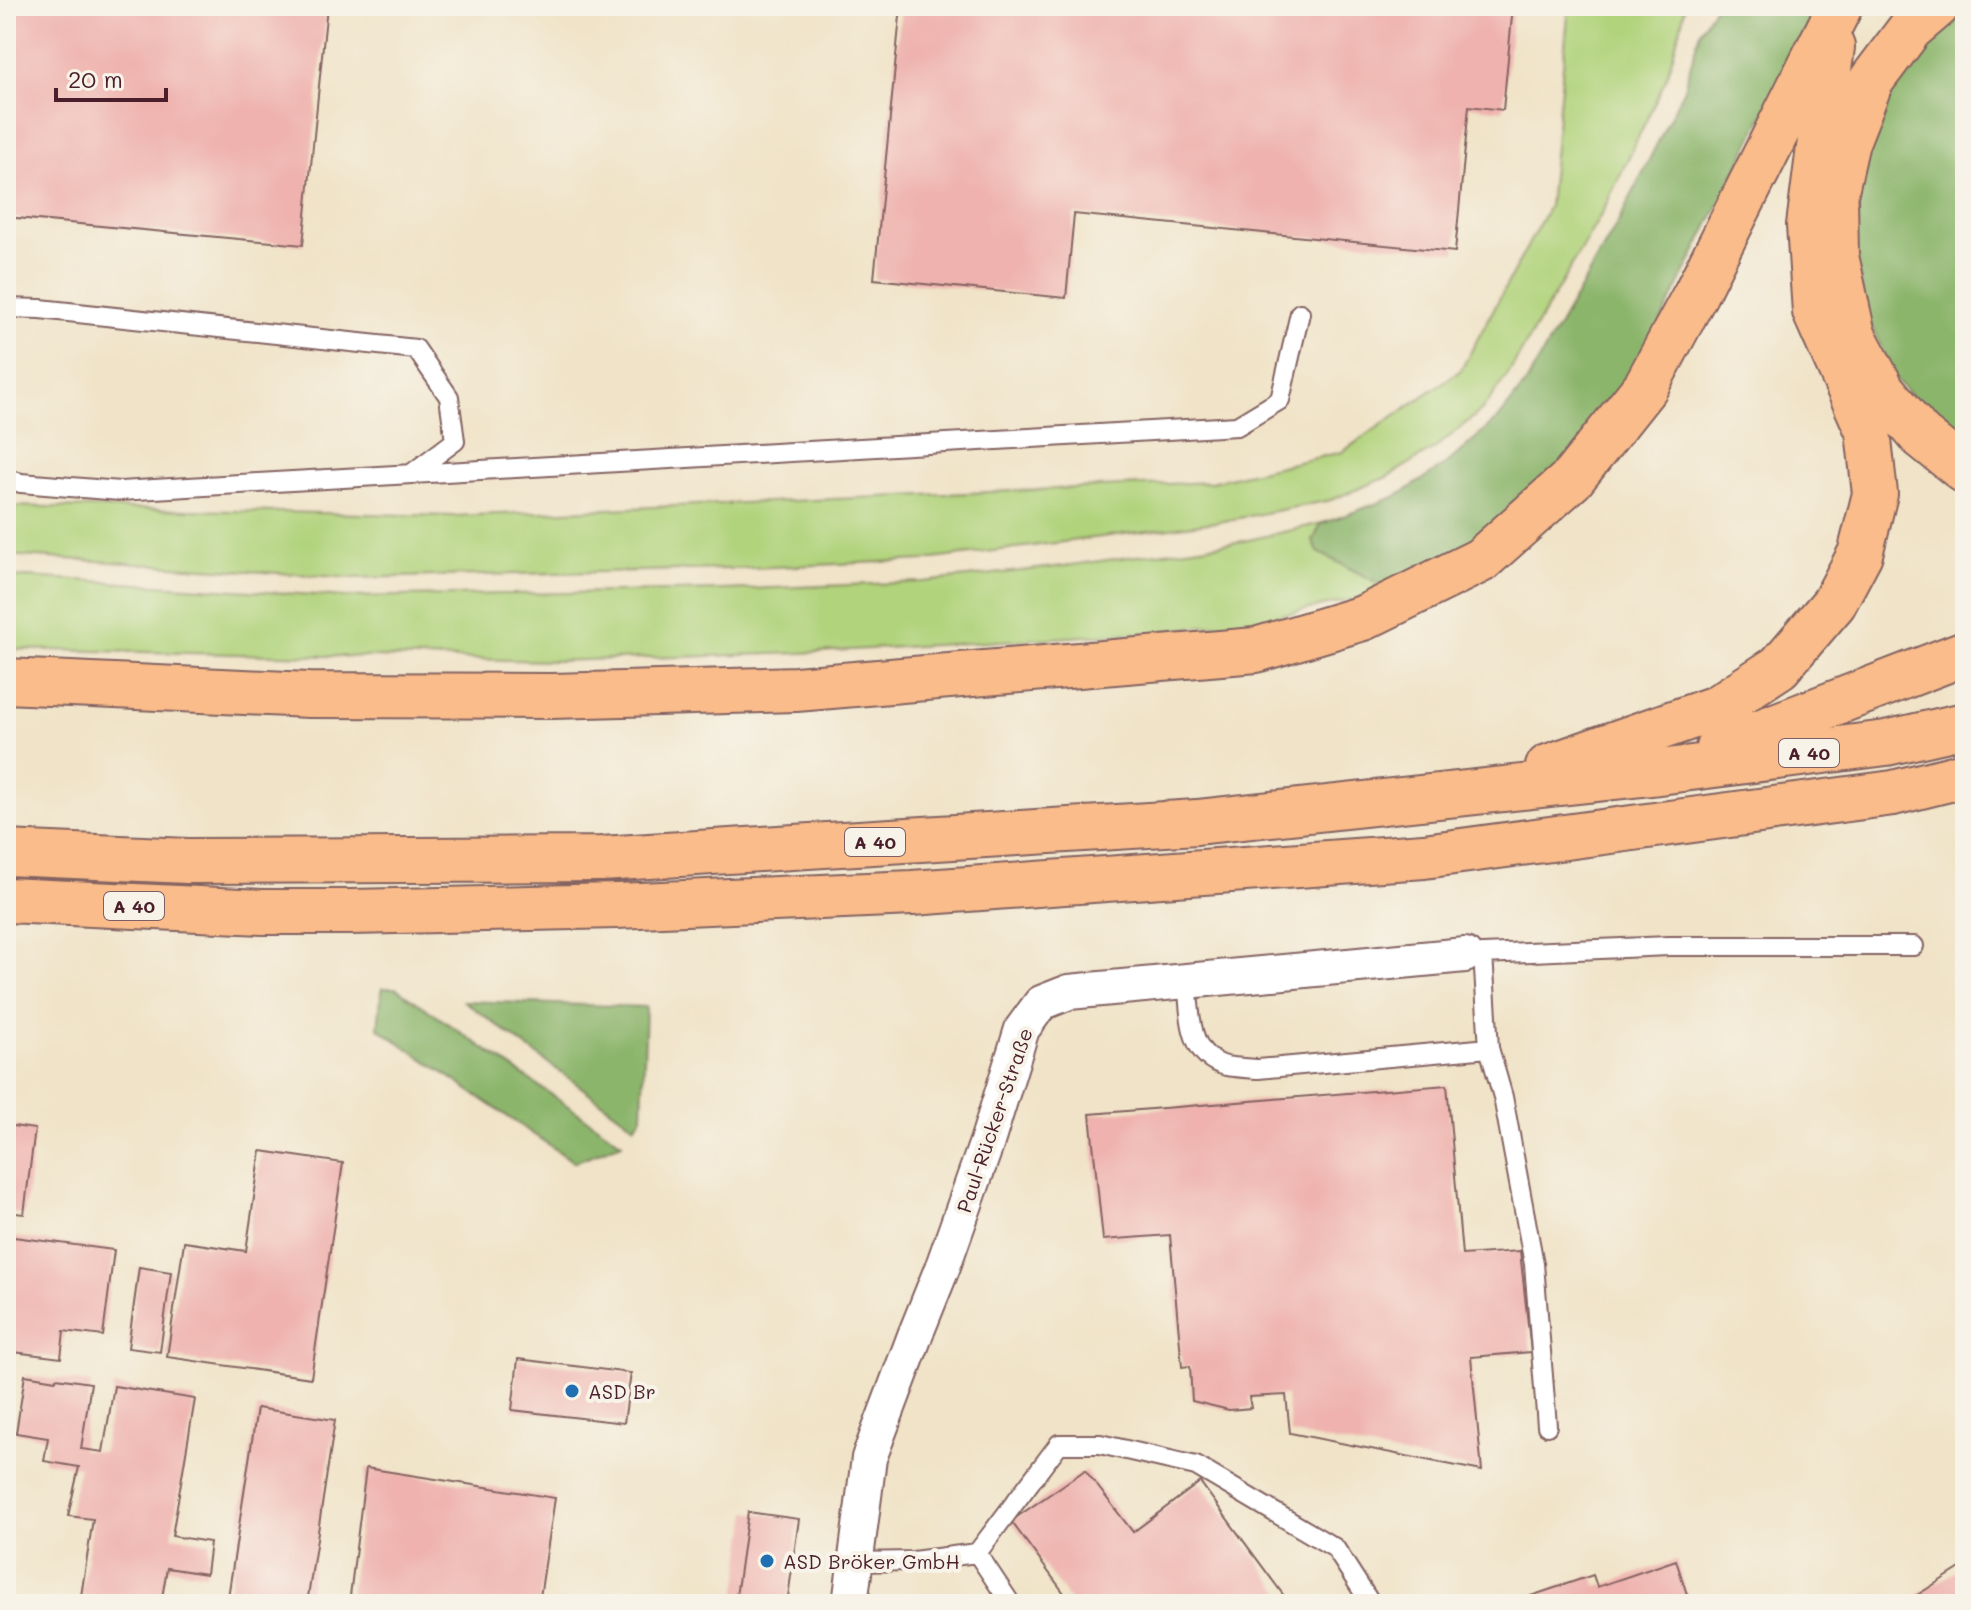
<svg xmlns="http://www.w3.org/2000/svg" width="1971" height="1610" font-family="Mali,sans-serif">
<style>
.green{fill:#b1d37c;stroke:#7e7954;stroke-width:2}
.forest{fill:#8cb56c;stroke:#6b6a4c;stroke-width:2}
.building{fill:#efb2ae}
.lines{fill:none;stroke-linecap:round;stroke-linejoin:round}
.service-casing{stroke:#846462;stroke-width:22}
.minor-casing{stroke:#846462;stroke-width:38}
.motorway-casing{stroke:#846462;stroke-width:48}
.service{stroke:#fff;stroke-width:18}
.minor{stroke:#fff;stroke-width:34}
.motorway{stroke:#f9bc8a;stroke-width:44}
.poi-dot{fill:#1f6fb2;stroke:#f7f3e8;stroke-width:3}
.labels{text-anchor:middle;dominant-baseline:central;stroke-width:8;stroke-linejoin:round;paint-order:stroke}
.shield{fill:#f7f3e8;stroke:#7e5f64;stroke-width:2}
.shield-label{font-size:18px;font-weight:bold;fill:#4a1f2b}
.street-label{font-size:20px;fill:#4a1f2b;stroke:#f7f3e8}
.poi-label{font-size:20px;fill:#4a1f2b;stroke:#f7f3e8;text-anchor:start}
</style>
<rect width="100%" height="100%" fill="#f7f3e8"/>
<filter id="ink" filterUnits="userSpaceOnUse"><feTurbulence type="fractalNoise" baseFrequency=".0125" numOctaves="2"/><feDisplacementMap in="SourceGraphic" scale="16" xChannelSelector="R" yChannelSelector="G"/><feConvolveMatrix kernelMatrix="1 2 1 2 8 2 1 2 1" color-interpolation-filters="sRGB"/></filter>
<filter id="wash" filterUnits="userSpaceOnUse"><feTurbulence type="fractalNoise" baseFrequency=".006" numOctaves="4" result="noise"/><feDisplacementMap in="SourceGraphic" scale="32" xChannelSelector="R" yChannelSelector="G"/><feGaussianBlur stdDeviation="1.8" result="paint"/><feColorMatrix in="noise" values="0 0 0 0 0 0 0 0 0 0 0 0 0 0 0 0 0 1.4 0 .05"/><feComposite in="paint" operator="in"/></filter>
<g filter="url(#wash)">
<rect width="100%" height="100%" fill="#f0e3c7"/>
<path class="green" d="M 1569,6 L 1685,6 L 1682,23 L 1666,79 L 1602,213 L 1509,373 L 1482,410 L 1434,449 L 1387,477 L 1331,500 L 1224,521 L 925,560 L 728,569 L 354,578 L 6,555 L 6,506 L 453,516 L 1211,482 L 1342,452 L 1461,370 L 1549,206 Z
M 1335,520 L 1321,525 L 1399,589 L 1269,618 L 1154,632 L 801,653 L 554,661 L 6,649 L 6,578 L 28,577 L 346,597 L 722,590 L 923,582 L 1064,566 L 1244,541 Z"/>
<path class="forest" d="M 1715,6 L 1818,6 L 1627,389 L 1559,474 L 1474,546 L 1399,589 L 1376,582 L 1318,552 L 1313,541 L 1321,524 L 1397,496 L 1445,465 L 1499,418 L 1526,383 L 1619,221 L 1684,89 L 1700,31 Z
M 1965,7 L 1965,451 L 1896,380 L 1871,326 L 1853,251 L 1858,170 L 1884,95 L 1936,28 Z
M 382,988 L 396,988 L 622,1143 L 574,1162 L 378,1028 Z
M 464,1001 L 646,1007 L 642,1117 L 634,1126 Z"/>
<g id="blocks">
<path class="building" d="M 6,6 L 327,6 L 303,245 L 6,217 Z
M 901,6 L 1513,6 L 1503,110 L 1469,106 L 1455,252 L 1074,214 L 1066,298 L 874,279 Z
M 1447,1085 L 1462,1255 L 1520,1251 L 1531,1352 L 1471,1357 L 1482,1471 L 1290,1433 L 1286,1395 L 1249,1397 L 1251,1408 L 1229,1410 L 1192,1401 L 1190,1366 L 1182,1367 L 1170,1235 L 1103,1240 L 1090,1114 Z
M 6,1125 L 35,1129 L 24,1214 L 6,1212 Z
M 261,1151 L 343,1163 L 311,1378 L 167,1357 L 184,1242 L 246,1251 Z
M 6,1236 L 114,1250 L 103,1336 L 64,1331 L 61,1358 L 6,1351 Z
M 139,1267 L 171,1272 L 160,1352 L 128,1348 Z
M 518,1359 L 631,1373 L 624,1423 L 512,1410 Z
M 25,1375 L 56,1380 L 56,1378 L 91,1383 L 81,1449 L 103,1452 L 114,1386 L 195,1399 L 172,1536 L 210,1542 L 206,1574 L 167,1568 L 161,1604 L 139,1604 L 81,1596 L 93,1519 L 68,1516 L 79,1467 L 44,1461 L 48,1438 L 16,1433 Z
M 257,1408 L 335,1420 L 307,1604 L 227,1604 Z
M 366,1468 L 555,1498 L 539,1604 L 349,1604 Z
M 1085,1470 L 1133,1532 L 1200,1482 L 1290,1604 L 1072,1604 L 1011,1521 Z
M 748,1512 L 799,1519 L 787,1604 L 735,1604 Z
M 1676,1560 L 1690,1604 L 1526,1604 L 1525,1598 L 1593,1575 L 1597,1587 Z
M 1965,1565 L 1965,1604 L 1903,1604 Z"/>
</g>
</g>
<g filter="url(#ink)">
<use href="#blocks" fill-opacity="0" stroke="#846462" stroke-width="2"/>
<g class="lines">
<g class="service-casing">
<path id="service" d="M 6,308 L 40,309 L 416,349 L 449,397 L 455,441 L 411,474
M 6,479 L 21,483 L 120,491 L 1237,426 L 1280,400 L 1300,313
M 1483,954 L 1669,946 L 1914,946
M 1187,981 C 1191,1015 1187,1055 1226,1066 C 1236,1068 1248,1068 1258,1069 L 1489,1048 L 1483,954 L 1465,955
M 1489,1048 L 1503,1097 L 1534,1264 L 1547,1426
M 977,1553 L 1059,1444 L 1100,1444 L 1196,1466 L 1335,1548 L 1371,1604
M 856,1562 L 913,1561 L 977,1553 L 1011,1604"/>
</g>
<g class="minor-casing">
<path id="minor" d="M 850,1604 L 869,1458 L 916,1333 L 943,1266 L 987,1142 L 1022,1029 L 1041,1003 L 1069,992 L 1465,955"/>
</g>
<g class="motorway-casing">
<path id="motorway" d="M 1937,6 L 1910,29 L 1871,81 L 1847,142 L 1835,195 L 1836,256 L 1853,335 L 1883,391 L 1920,435 L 1965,471
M 6,681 L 309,695 L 552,696 L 796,689 L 1256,650 L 1363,618 L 1481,560 L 1572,479 L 1646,386 L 1696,293 L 1840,6
M 1718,748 L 1965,653
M 1548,767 L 1716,708 L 1779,667 L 1834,603 L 1860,554 L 1875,494 L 1868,431 L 1815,312 L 1809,225 L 1832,47
M 6,853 L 188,861 L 601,859 L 1197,822 L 1652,773 L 1886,743 L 1965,725
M 6,900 L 263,912 L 351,912 L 617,906 L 912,893 L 1424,856 L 1893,793 L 1965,775"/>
</g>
<use href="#service" class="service"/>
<use href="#minor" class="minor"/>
<use href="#motorway" class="motorway"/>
</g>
</g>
<g class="poi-dot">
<circle cx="572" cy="1391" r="8"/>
<circle cx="767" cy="1561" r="8"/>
</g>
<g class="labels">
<g class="shield">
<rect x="1779" y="739" width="60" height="28" rx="6"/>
<rect x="845" y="828" width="60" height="28" rx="6"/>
<rect x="104" y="892" width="60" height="28" rx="6"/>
</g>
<g class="shield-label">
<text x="1809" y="753">A 40</text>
<text x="875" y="842">A 40</text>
<text x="134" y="906">A 40</text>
</g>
<g class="street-label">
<text transform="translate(994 1120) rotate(-71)">Paul-Rücker-Straße</text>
</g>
<g class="poi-label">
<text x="588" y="1391">ASD Br</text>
<text x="783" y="1561">ASD Bröker GmbH</text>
</g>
</g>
<rect width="1971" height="1610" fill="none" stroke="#f7f3e8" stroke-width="32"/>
<path d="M56 88v12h110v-12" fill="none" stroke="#4a1f2b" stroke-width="4"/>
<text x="68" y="88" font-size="24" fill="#4a1f2b" stroke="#f7f3e8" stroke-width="6" paint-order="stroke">20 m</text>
</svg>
